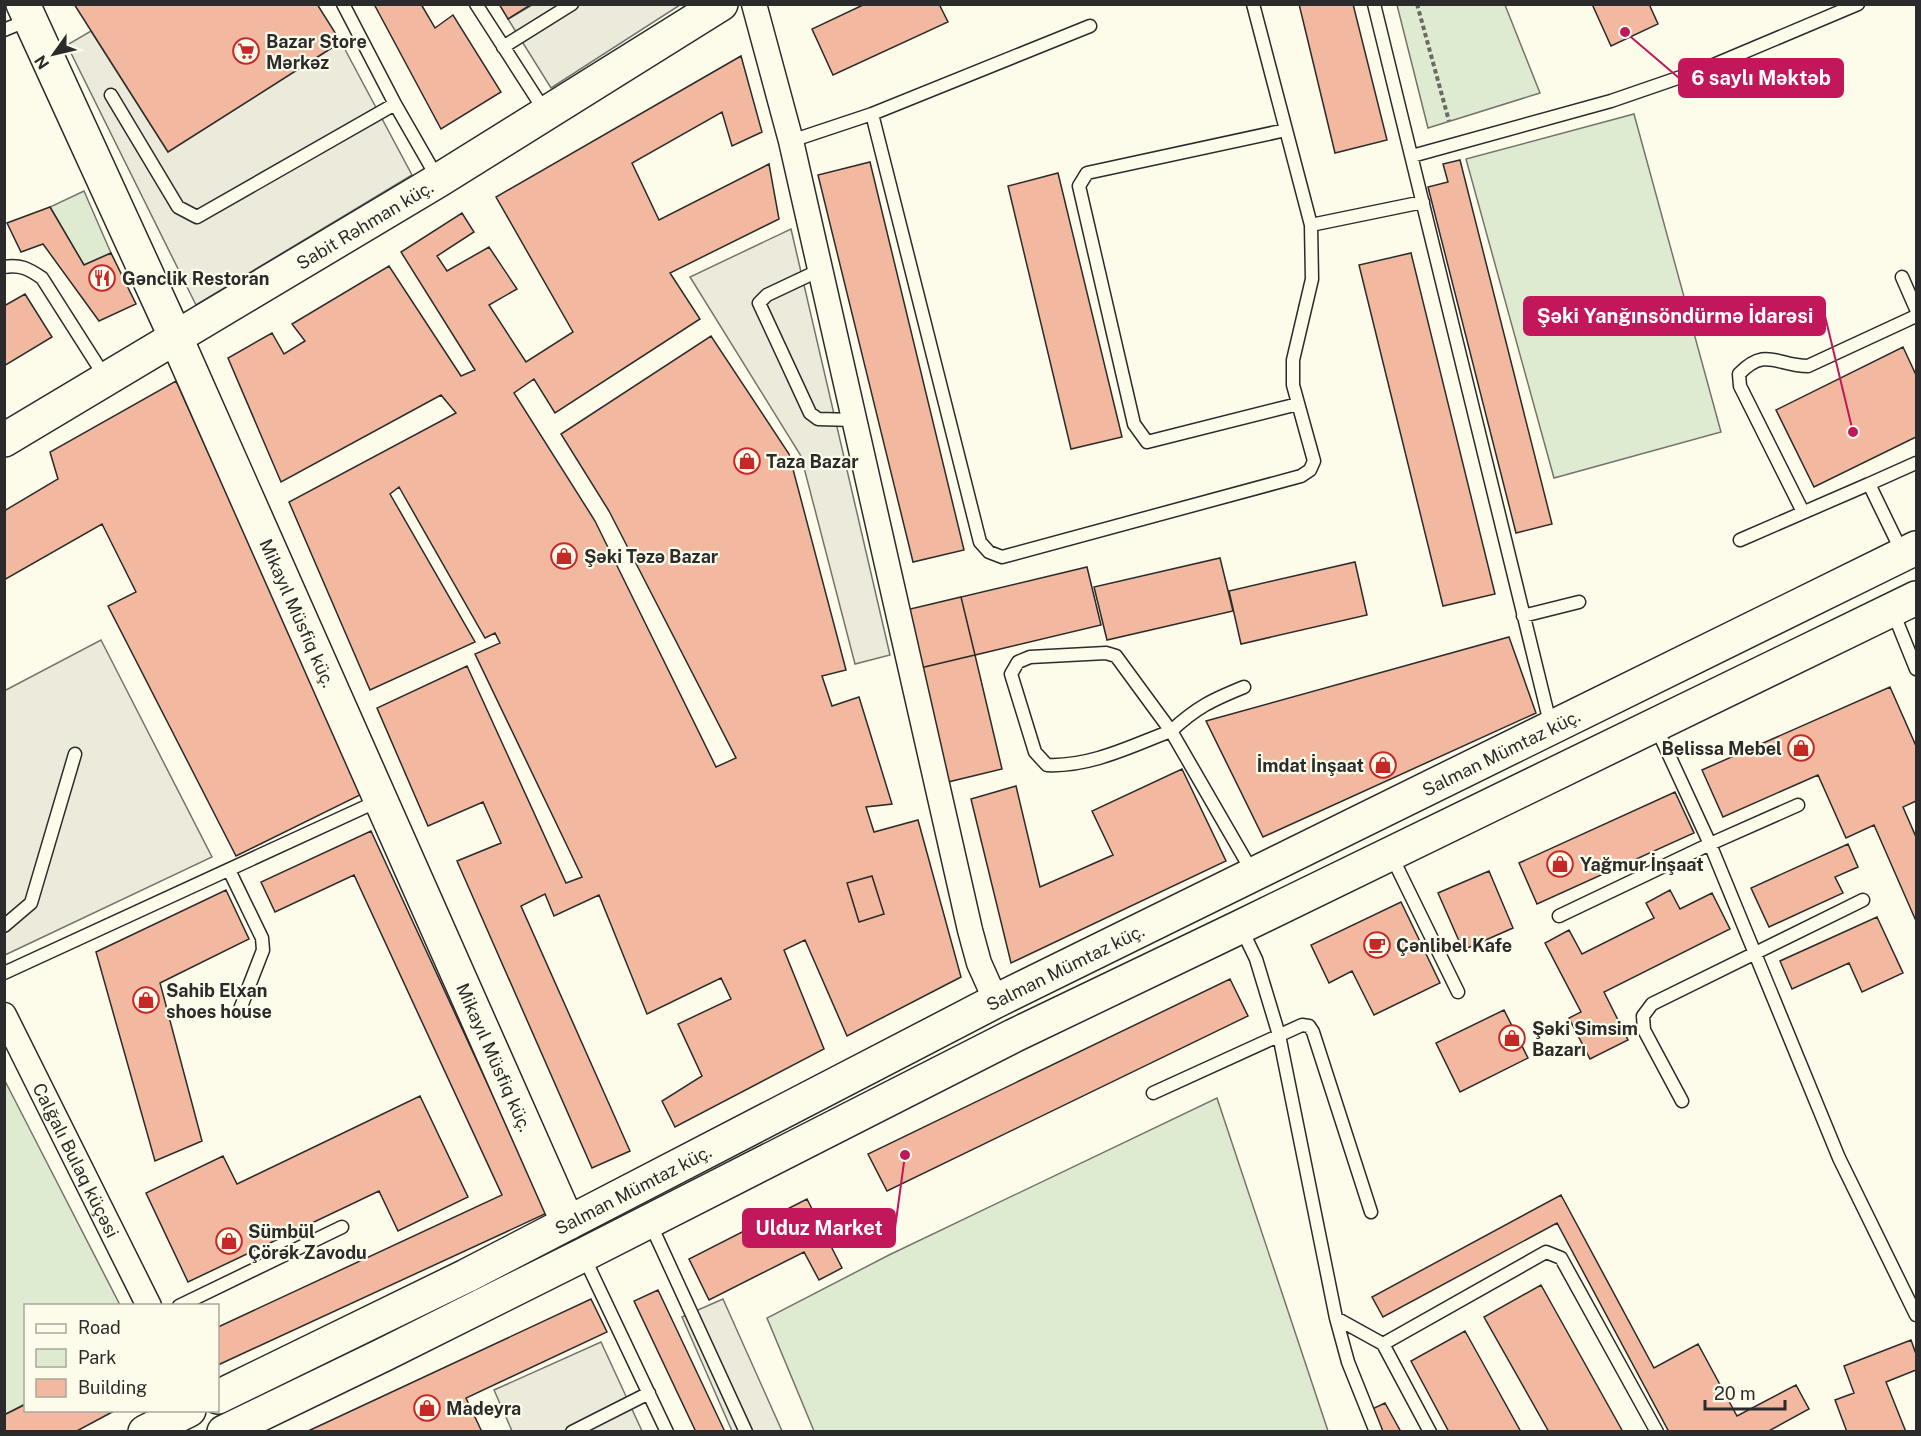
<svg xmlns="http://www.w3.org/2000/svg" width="1921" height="1436" font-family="'Public Sans',sans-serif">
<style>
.green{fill:#deebd1;stroke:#74746e;stroke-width:1.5}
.parking{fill:#eceadb;stroke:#74746e;stroke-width:1.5}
.building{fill:#f2b8a0;stroke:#2b2b2b;stroke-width:1.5}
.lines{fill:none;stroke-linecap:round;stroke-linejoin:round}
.lane-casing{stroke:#2b2b2b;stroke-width:15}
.street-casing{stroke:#2b2b2b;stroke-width:27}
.secondary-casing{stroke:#2b2b2b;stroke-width:36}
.highway-casing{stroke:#2b2b2b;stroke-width:36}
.path{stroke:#6a6964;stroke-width:4;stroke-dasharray:4.5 3;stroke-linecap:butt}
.lane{stroke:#fdfbea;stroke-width:12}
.street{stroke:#fdfbea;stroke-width:24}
.secondary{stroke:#fdfbea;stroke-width:33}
.highway{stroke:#fdfbea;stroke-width:33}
.labels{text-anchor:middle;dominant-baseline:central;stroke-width:4.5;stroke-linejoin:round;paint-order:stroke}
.poi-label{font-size:18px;font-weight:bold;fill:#2b2b2b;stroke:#fdfbea;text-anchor:start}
.street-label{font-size:18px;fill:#2b2b2b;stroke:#fdfbea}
.leader{fill:none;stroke:#c2185b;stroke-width:2}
.callout-dot{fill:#c2185b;stroke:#fdfbea;stroke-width:2}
.callout{fill:#c2185b;stroke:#c2185b;stroke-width:2}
.callout-label{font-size:20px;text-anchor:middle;font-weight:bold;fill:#fff}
</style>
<rect width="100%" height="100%" fill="#fdfbea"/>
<path class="green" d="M 1397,5 L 1505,5 L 1540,93 L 1428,128 Z
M 1634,114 L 1721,432 L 1554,478 L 1466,159 Z
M 84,191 L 111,253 L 84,265 L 50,207 Z
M 4,1079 L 120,1305 L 26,1306 L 25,1404 L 4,1415 Z
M 1217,1098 L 1328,1431 L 814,1431 L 767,1318 L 889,1255 Z"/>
<path class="parking" d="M 532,5 L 680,5 L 551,88 L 508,19 Z
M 91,31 L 168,152 L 341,42 L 412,175 L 196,305 L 67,45 Z
M 791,229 L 890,655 L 855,664 L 801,456 L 690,277 Z
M 101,640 L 212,857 L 5,955 L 4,691 Z
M 723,1299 L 782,1431 L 732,1431 L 682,1317 Z
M 601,1342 L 642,1431 L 512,1431 L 494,1390 Z"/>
<path class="building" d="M 74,4 L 317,4 L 341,42 L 168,152 Z
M 374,4 L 421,4 L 435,28 L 453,15 L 501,92 L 441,129 Z
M 499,4 L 532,4 L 508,19 Z
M 865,4 L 939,4 L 948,22 L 833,75 L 812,29 Z
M 1299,4 L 1353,4 L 1387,140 L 1335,153 Z
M 1592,4 L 1649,4 L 1658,24 L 1611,46 Z
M 741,56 L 762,132 L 732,146 L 722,112 L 632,163 L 659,220 L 769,164 L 779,219 L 670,273 L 700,319 L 555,413 L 534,379 L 514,393 L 595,521 L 716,767 L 736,758 L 609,511 L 561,434 L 711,336 L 789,454 L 846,670 L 822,676 L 832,706 L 859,697 L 892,804 L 866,807 L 874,832 L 918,820 L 961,977 L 847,1036 L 805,940 L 784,950 L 824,1049 L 675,1127 L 662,1101 L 702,1076 L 678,1024 L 731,999 L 721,978 L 647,1014 L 599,895 L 554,916 L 545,894 L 521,906 L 630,1151 L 592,1168 L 457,861 L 501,843 L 483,802 L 428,826 L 377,708 L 467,666 L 566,883 L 582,877 L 475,654 L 500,643 L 495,633 L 485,638 L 399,487 L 390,494 L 475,642 L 370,690 L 289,502 L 456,413 L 441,395 L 281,482 L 228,358 L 272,333 L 284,354 L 305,341 L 292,324 L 389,266 L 461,376 L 475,370 L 401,252 L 462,213 L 474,232 L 437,256 L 447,271 L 489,247 L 517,289 L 489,305 L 526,362 L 573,332 L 496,197 Z
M 1460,160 L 1552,524 L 1516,533 L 1428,187 L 1448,182 L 1443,164 Z
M 870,162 L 964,550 L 913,562 L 818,175 Z
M 1058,173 L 1122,437 L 1071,449 L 1008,186 Z
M 50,207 L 84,265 L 111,253 L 136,304 L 99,321 L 43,244 L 21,252 L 7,223 Z
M 1411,253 L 1495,594 L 1443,606 L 1359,265 Z
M 25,294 L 52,337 L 4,366 L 4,306 Z
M 1903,347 L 1916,375 L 1916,437 L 1814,487 L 1776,410 Z
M 176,381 L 362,794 L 236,856 L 108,606 L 136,592 L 102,524 L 4,580 L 4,511 L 58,479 L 50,452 Z
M 1220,558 L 1233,611 L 1107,640 L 1094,587 Z
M 1355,562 L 1367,615 L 1241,644 L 1229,591 Z
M 1087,567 L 1101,625 L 975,655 L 961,597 Z
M 961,597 L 975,655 L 920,668 L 906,610 Z
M 1509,637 L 1536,713 L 1263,837 L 1206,721 Z
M 975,655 L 1002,769 L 948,782 L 920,668 Z
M 1890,687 L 1916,746 L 1916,801 L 1903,807 L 1916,837 L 1916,921 L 1874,825 L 1846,838 L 1818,775 L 1723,817 L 1702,770 Z
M 1182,769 L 1226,861 L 1011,963 L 971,799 L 1016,786 L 1040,887 L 1113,855 L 1092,811 Z
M 1675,792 L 1694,833 L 1537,904 L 1519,863 Z
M 371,831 L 547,1213 L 218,1365 L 218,1327 L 502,1195 L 354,875 L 275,912 L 261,882 Z
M 1848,844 L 1858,867 L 1835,877 L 1843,893 L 1769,927 L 1751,888 Z
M 1489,871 L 1513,928 L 1463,950 L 1438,893 Z
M 872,876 L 884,914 L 859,922 L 847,883 Z
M 226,890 L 249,939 L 160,983 L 202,1141 L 155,1161 L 96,952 Z
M 1670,890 L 1680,909 L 1712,893 L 1730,929 L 1604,992 L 1628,1040 L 1590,1059 L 1569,1018 L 1581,1012 L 1545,943 L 1569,930 L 1582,954 L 1654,918 L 1646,903 Z
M 1401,902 L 1440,983 L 1374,1015 L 1352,971 L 1329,983 L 1311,945 Z
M 1877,917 L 1903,973 L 1862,992 L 1849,963 L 1792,989 L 1780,961 Z
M 1230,979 L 1248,1016 L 887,1191 L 868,1154 Z
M 1504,1010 L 1528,1058 L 1460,1092 L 1436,1043 Z
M 420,1096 L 468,1197 L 398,1231 L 379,1191 L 188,1282 L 146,1193 L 223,1156 L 237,1184 Z
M 1561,1195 L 1654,1368 L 1698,1344 L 1737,1416 L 1796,1385 L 1809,1409 L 1767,1432 L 1669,1432 L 1557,1223 L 1383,1317 L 1372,1297 Z
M 807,1199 L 842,1268 L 819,1280 L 804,1252 L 709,1300 L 689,1259 Z
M 1541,1285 L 1623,1432 L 1549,1432 L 1484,1317 Z
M 658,1290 L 725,1432 L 696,1432 L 634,1301 Z
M 591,1299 L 607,1332 L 466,1398 L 482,1432 L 306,1432 Z
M 1465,1331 L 1521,1432 L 1449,1432 L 1411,1361 Z
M 1911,1340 L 1916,1354 L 1916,1370 L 1886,1382 L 1906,1432 L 1847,1432 L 1835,1400 L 1854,1393 L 1844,1366 Z
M 1385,1403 L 1401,1432 L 1383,1432 L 1372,1409 Z
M 26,1404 L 26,1410 L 116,1410 L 75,1432 L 4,1432 L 4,1415 Z"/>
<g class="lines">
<g class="lane-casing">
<path id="lane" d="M 343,4 L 395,104 L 438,179
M 476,4 L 546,113
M 1374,4 L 1551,727
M 4,30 L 28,20
M 503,47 L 572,4
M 111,95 L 178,207 L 197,217 L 395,104
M 872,114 L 1090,26
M 1286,130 L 1087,173 L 1079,186 L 1134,424 L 1147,442 L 1298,404
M 791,141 L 872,114 L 980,542 L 989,552 L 1002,557 L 1301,476 L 1310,470 L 1314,461 L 1293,385 L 1293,360 L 1312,279 L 1311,225 L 1253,4
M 1412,156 L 1611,101 L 1704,69 L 1858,4
M 1311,225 L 1423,202
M 4,267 C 20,264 29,269 42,278 L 105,377
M 820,270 L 767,295 L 759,303 L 810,413 L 818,419 L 854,420
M 1902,277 L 1916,309
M 1803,512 L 1740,386 L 1739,374 C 1766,346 1777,366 1808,366 L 1916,316
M 1740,540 L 1869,484
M 1902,552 L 1869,484 L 1916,463
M 1893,612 L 1916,669
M 1523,616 L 1579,602
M 1106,653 L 1116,656 L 1171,731 C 1131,746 1091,767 1047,765 L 1035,752 L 1011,674 L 1018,662 L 1030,657 Z
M 1244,687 C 1212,700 1197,707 1171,731 L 1253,873
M 1656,727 L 1710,844 L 1839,1158 L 1916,1315
M 1391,855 L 1458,992
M 229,870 L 262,938 L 263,950 L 239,1012
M 1559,916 L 1710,844 L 1798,805
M 4,926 L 31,903 L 75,754
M 1241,928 L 1256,959 L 1279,1035 L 1336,1318 L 1348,1362 L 1376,1432
M 4,973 L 380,800
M 1153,1093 L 1302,1025 L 1309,1026 L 1313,1032 L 1371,1212
M 1682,1101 L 1644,1030 L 1643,1016 L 1652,1004 L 1863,900
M 650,1223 L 746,1432
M 584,1257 L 667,1432
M 179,1306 L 342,1227
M 1336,1318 L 1383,1344 L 1430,1432
M 1383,1344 L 1546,1252 L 1561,1258 L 1657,1432
M 572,1432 L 649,1393"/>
</g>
<g class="street-casing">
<g id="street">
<path d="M 754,4 L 791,141 L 970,930 L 979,963 L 996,1001"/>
<path id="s1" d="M 4,1015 L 149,1306"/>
</g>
</g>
<g class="secondary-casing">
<g id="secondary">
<path id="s2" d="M 23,4 L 176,338 L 568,1223"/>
<path id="s3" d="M 4,440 L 439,180 L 721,4"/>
</g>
</g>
<g class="highway-casing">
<g id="highway">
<path id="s4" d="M 218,1397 L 466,1276 L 996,1001 L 1916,548"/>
<path d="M 145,1432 L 189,1410"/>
<path d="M 224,1432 L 385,1354 L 583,1255 L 1013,1036 L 1240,927 L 1916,598"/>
</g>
</g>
<path class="path" d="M 1417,4 L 1449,121"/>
<use href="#lane" class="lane"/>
<use href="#street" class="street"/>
<use href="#secondary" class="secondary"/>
<use href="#highway" class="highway"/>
</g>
<defs>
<g id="supermarket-ring" transform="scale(1.35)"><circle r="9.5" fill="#fdfbea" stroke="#c62828" stroke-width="1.5"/><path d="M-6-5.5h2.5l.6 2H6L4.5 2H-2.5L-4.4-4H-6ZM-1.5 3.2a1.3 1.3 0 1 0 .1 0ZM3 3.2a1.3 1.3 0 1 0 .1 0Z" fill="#c62828"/></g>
<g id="restaurant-ring" transform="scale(1.35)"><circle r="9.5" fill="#fdfbea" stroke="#c62828" stroke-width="1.5"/><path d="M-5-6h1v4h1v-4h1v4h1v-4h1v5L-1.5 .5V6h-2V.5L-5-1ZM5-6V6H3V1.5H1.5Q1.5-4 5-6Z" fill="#c62828"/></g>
<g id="shop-ring" transform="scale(1.35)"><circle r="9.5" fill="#fdfbea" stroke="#c62828" stroke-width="1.5"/><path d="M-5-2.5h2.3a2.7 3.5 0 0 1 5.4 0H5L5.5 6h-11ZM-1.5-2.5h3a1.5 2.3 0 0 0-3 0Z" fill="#c62828"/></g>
<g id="cafe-ring" transform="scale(1.35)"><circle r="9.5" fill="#fdfbea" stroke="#c62828" stroke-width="1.5"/><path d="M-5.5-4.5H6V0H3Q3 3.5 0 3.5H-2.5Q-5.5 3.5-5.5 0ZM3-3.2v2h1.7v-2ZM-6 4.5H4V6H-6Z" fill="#c62828"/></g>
</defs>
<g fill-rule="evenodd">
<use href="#supermarket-ring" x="246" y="51"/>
<use href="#restaurant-ring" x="102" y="278"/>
<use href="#shop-ring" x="747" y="461"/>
<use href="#shop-ring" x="564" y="556"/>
<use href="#shop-ring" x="1801" y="748"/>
<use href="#shop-ring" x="1383" y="765"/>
<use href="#shop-ring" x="1560" y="864"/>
<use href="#cafe-ring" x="1377" y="945"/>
<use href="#shop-ring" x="146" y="1000"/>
<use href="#shop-ring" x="1512" y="1038"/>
<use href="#shop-ring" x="229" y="1241"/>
<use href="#shop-ring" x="427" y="1408"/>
</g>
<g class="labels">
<g class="poi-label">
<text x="266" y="41">Bazar Store<tspan x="266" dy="21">Mərkəz</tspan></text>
<text x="122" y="278">Gənclik Restoran</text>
<text x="766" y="461">Taza Bazar</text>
<text x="584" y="556">Şəki Təzə Bazar</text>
<text x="1782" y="748" text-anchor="end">Belissa Mebel</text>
<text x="1364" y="765" text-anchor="end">İmdat İnşaat</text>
<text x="1580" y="864">Yağmur İnşaat</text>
<text x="1396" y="945">Çənlibel Kafe</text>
<text x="166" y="990">Sahib Elxan<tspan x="166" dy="21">shoes house</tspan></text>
<text x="1532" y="1028">Şəki Simsim<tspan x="1532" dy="21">Bazarı</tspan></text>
<text x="248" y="1231">Sümbül<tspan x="248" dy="21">Çörək Zavodu</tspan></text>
<text x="446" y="1408">Madeyra</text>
</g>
<g class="street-label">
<text stroke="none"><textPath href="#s3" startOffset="420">Sabit Rəhman küç.</textPath></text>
<text stroke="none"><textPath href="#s2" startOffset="668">Mikayıl Müsfiq küç.</textPath></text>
<text stroke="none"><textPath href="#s4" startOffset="1436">Salman Mümtaz küç.</textPath></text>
<text stroke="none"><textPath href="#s4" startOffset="950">Salman Mümtaz küç.</textPath></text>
<text stroke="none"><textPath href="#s2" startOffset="1154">Mikayıl Müsfiq küç.</textPath></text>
<text stroke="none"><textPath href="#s1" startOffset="162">Calğalı Bulaq küçəsi</textPath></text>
<text stroke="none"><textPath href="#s4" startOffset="464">Salman Mümtaz küç.</textPath></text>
</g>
</g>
<path class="leader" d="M1625 32L1679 78M1853 432L1825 316M905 1155L895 1228"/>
<g class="callout-dot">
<circle cx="1625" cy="32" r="6"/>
<circle cx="1853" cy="432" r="6"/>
<circle cx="905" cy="1155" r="6"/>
</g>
<g class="callout">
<rect x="1679" y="59" width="164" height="38" rx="6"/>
<rect x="1524" y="297" width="301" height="38" rx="6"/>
<rect x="743" y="1209" width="152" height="38" rx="6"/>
</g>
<g class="callout-label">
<text x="1761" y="85">6 saylı Məktəb</text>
<text x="1675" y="323">Şəki Yanğınsöndürmə İdarəsi</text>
<text x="819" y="1235">Ulduz Market</text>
</g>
<rect width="1921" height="1436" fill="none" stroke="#2b2b2b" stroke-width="12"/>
<rect x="24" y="1304" width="195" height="108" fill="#fdfbea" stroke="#a9a89e" stroke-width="1.5"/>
<rect x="36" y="1324" width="30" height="9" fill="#fdfbea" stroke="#a9a89e" stroke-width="1.5"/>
<text x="78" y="1334" font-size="18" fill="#2b2b2b">Road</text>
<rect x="36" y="1349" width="30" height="18" fill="#deebd1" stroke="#a9a89e" stroke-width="1.5"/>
<text x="78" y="1364" font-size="18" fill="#2b2b2b">Park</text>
<rect x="36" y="1379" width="30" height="18" fill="#f2b8a0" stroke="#a9a89e" stroke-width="1.5"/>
<text x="78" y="1394" font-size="18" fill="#2b2b2b">Building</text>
<g transform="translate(54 54) rotate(236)" stroke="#fdfbea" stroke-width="4.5" paint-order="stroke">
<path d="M0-4.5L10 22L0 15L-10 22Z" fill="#2b2b2b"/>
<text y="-9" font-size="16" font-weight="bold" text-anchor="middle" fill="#2b2b2b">N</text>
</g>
<path d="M1705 1400v9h80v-9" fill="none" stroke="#2b2b2b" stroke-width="3"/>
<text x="1714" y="1400" font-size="18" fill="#2b2b2b" stroke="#fdfbea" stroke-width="4.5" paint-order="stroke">20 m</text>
</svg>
